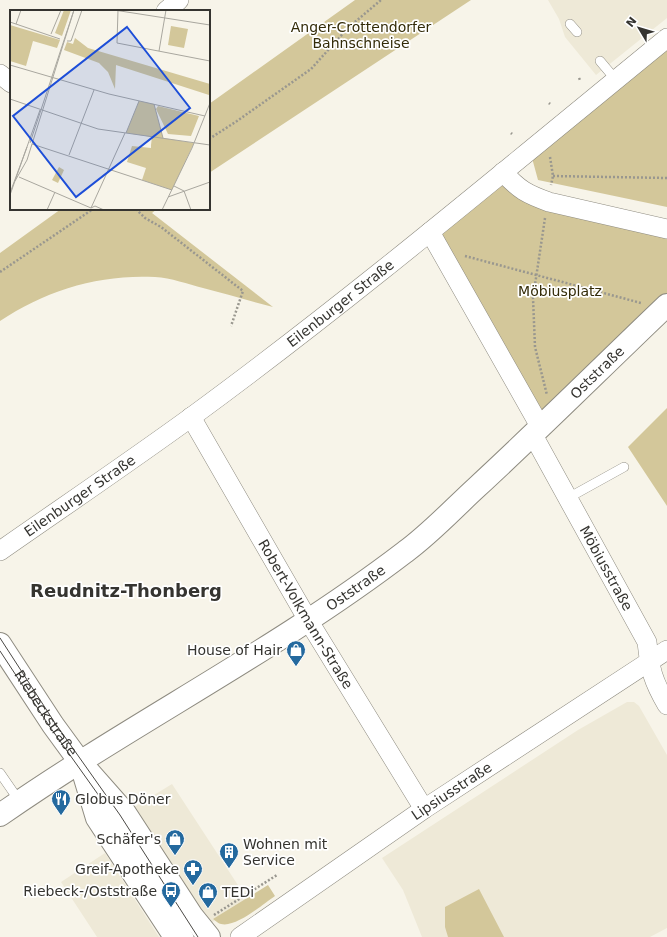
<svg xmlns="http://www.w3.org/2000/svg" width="667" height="937" font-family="'DejaVu Sans',sans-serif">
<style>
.built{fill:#eee9d7}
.green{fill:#d3c79a}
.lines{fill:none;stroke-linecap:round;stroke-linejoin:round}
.lane-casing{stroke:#8e8b80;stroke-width:10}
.street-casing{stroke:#8e8b80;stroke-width:20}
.secondary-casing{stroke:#8e8b80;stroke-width:24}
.path{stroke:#99978f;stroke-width:2.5;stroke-dasharray:2 2;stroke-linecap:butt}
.lane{stroke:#fff;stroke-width:9}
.street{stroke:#fff;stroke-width:19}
.secondary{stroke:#fff;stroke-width:22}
.tram{stroke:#4b4945;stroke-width:1}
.labels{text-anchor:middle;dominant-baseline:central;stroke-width:3.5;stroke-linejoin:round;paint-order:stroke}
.park-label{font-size:14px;fill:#332b08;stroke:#fff}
.street-label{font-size:14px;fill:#353430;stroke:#fff}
.poi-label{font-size:14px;fill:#353430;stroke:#fff;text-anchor:end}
.district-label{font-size:18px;font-weight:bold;fill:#353430;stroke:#fff}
.inset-road{fill:none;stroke:#a9a79f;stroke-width:1}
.view{fill:#1d4ed8;fill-opacity:0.15;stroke:#1d4ed8;stroke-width:2}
.inset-edge{fill:none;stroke:#353430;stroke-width:2}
</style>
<rect width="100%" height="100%" fill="#f7f4e9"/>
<path class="built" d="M 548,0 L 667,0 L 667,18 L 596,75 L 565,37 L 559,19 Z
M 627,702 L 634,702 L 639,706 L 667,755 L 667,928 L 650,937 L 422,937 L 403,890 L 382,858 L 578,730 Z
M 172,784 L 247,899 L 208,925 L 133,808 Z
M 105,853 L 159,937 L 97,937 L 61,882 Z"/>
<path class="green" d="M 355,0 L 471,0 L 209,173 L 209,104 Z
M 667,50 L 667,207 L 538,180 L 532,158 Z
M 503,172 L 516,187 L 667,229 L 667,312 L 541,428 L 430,232 Z
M 61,209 L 157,209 L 152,213 L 273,307 C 250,301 226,294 203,288 C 188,284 171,278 155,277 C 100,274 46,290 0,321 L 0,253 Z
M 667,408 L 667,506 L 628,447 Z
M 268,885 L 275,896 C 263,904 236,928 221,924 C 219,924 216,921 213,919 Z
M 479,889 L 504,937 L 448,937 L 445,927 L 445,907 Z"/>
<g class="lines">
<g class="lane-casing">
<path id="lane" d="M 570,24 L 577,32
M 600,61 L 616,80
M 568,498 L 624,467
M 0,773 L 20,802
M 108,808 L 189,937"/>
</g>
<g class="street-casing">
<g id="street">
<path d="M 166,11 L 179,0"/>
<path d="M 0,74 L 11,83"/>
<path d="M 503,172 C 519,190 527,194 549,202 L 667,229"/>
<path d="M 430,232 L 541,428"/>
<path id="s1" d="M 191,417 L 308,620 L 424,809"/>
<path id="s2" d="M 533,435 L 647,642 C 650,670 653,681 667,705"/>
<path id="s3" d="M 0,551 C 63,507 128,463 190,418 C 354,298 510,166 667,38"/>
<path id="s4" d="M 240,937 L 424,809 L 667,650"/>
</g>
</g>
<g class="secondary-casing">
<g id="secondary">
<path id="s5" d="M 0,644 L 53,725 L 80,762 L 125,813 L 192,916 L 209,937"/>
<path d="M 82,768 L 97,818 L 175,937"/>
<path id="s6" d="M 0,815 C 132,723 277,650 405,552 C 431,533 454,508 477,487 C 542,427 604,365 667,305"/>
</g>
</g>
<path class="path" d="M 579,78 L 580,80
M 549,103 L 550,104
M 511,133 L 512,134
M 209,139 L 237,121 L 311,69 L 349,27 L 381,0
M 550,157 L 553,176 L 551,185
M 553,176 L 667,178
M 136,209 L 145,218 L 161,227 L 243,291 L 231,326
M 545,218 L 533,298 L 535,347 L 547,395
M 465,256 L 641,303
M 0,272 L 93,209
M 214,915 L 277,875"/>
<use href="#lane" class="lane"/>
<use href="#street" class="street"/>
<use href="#secondary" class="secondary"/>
<path class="tram" d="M 0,638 L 55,723 L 120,815 L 198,937
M 0,651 L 50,727 L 102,800"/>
</g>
<defs>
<g id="shop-pin" transform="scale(1)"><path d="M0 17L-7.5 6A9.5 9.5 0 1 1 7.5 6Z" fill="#24699e" stroke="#fff"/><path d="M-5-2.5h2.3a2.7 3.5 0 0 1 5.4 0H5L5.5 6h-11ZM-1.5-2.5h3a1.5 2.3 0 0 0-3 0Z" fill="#fff"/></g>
<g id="restaurant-pin" transform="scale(1)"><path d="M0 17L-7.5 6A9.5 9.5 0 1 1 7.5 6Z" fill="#24699e" stroke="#fff"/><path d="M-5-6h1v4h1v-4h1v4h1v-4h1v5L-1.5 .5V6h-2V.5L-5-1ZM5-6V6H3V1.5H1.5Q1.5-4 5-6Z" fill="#fff"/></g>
<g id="building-pin" transform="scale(1)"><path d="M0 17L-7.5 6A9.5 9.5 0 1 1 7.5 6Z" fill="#24699e" stroke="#fff"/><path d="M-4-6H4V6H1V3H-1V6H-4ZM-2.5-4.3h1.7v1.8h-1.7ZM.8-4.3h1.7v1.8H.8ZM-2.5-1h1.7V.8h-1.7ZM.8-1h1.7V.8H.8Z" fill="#fff"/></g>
<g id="pharmacy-pin" transform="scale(1)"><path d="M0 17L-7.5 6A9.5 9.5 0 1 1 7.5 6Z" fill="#24699e" stroke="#fff"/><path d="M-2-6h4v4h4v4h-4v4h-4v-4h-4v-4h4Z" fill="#fff"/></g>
<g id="bus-pin" transform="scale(1)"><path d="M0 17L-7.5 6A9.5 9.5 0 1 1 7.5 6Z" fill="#24699e" stroke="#fff"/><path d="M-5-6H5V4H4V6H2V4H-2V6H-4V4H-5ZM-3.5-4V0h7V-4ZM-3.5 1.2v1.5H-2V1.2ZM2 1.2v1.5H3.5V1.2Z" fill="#fff"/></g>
</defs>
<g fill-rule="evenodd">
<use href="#shop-pin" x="296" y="650"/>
<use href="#restaurant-pin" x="61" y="799"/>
<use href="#shop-pin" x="175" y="839"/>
<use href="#building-pin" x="229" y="852"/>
<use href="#pharmacy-pin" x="193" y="869"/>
<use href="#bus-pin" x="171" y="891"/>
<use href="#shop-pin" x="208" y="892"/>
</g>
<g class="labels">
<g class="park-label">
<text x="361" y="27">Anger-Crottendorfer<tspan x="361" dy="16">Bahnschneise</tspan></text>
<text x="560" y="291">Möbiusplatz</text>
</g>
<g class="street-label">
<text stroke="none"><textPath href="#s3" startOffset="421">Eilenburger Straße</textPath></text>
<text stroke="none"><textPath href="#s6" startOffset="746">Oststraße</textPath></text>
<text stroke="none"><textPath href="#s3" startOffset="97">Eilenburger Straße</textPath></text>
<text stroke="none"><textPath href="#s2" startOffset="152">Möbiusstraße</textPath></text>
<text stroke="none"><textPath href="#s6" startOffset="422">Oststraße</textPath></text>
<text stroke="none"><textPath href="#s1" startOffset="228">Robert-Volkmann-Straße</textPath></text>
<text stroke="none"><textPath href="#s5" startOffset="83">Riebeckstraße</textPath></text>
<text stroke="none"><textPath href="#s4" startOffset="257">Lipsiusstraße</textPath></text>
</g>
<g class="poi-label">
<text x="282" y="650">House of Hair</text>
<text x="75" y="799" text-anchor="start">Globus Döner</text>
<text x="161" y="839">Schäfer's</text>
<text x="243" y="844" text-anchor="start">Wohnen mit<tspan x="243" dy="16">Service</tspan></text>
<text x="179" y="869">Greif-Apotheke</text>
<text x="157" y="891">Riebeck-/Oststraße</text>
<text x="222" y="892" text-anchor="start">TEDi</text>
</g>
<g class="district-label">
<text x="126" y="590">Reudnitz-Thonberg</text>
</g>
</g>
<g transform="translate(10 10)">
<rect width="200" height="200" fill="#f7f4e9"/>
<path d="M 54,0 L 61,0 L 52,26 L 45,23 ZM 0,15 L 50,30 L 47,38 L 23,31 L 16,56 L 0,51 ZM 161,16 L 178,19 L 174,38 L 158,35 ZM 65,28 L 78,38 L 200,74 L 199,85 L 106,55 L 105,79 L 98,62 L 89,53 L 54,40 L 57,32 L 63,34 ZM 129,91 L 144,94 L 153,128 L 184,133 L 162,180 L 132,170 L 136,158 L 117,152 L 122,136 L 141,138 L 141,135 L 142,127 L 116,123 ZM 148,96 L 189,106 L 181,126 L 158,124 L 146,99 ZM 49,157 L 54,160 L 48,173 L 42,170 Z" fill="#d3c79a"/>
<path class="inset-road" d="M 104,0 L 200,15M 108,0 L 107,33 L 200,51M 0,12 L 50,29M 6,14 L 11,0M 41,24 L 51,0M 57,31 L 61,31 L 72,0M 149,41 L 156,0M 0,55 L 99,84 L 195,106M 0,89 L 88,119 L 200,135M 144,94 L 153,128M 116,123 L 129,91M 20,133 L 64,0M 22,134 L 162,180M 59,145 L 84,80M 9,167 L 81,198 L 85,196 L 94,200M 5,171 L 17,150 L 64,0M 164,176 L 174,181 L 181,200M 0,183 L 17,137M 0,185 L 30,100M 158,187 L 200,172M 81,198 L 115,123M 37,200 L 45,182M 152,200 L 182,138 L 200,93"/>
<path class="view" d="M 117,17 L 180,98 L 66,187 L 3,106 Z"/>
<rect width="200" height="200" class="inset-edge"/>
</g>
<g transform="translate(639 28) rotate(308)" stroke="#ffffff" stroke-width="3" paint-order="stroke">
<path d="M0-3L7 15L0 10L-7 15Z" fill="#353430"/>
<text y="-6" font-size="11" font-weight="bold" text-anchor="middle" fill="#353430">N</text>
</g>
</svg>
